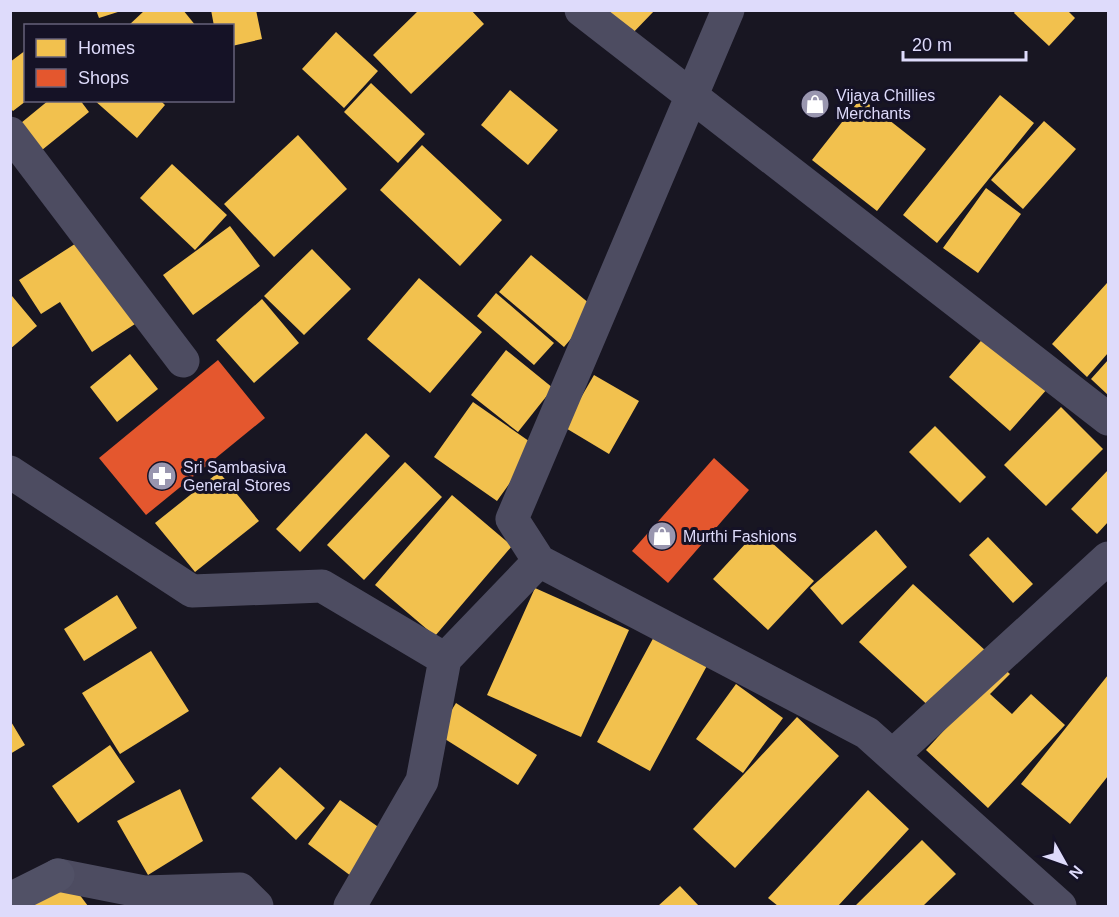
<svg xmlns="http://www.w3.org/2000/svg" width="1119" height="917" font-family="Arial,sans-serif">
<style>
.homes{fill:#f2c14e}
.shops{fill:#e4572e}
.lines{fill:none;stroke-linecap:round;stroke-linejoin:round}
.street{stroke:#4d4c61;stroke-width:33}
.secondary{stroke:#515166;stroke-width:33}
.labels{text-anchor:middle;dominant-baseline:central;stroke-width:6;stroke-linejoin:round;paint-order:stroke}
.poi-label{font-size:16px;fill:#dedbfb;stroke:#151226;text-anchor:start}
</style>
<rect width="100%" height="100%" fill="#181622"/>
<path class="homes" d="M 96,10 L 121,10 L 121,11 L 99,18 Z
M 145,10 L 183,10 L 196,26 L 128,26 Z
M 211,10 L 256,10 L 262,39 L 232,46 L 232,26 L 214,26 Z
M 419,10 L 471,10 L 484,24 L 411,94 L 373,55 Z
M 600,10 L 655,10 L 628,38 Z
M 1016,10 L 1067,10 L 1075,18 L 1049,46 L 1014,13 Z
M 336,32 L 378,71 L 344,108 L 302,69 Z
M 26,50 L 26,101 L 13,111 L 10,108 L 10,62 Z
M 371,83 L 425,134 L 398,163 L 344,112 Z
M 510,90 L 558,130 L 528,165 L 481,125 Z
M 1000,95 L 1034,123 L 937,243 L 903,215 Z
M 861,98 L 926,149 L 877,211 L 812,160 Z
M 49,100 L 80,100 L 89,112 L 42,150 L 21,123 Z
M 94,100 L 160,100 L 165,105 L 137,138 Z
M 1044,121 L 1076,149 L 1023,209 L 991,180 Z
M 298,135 L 347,189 L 274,257 L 224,204 Z
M 422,145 L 502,220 L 460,266 L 380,190 Z
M 172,164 L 227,215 L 195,250 L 140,198 Z
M 986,188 L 1021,214 L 978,273 L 943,248 Z
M 230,226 L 260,266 L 193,315 L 163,275 Z
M 81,240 L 135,324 L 92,352 L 60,302 L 41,314 L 19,280 Z
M 312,249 L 351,289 L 304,335 L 264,296 Z
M 531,255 L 596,309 L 564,347 L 499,292 Z
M 419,278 L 482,332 L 430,393 L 367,339 Z
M 1107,283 L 1108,353 L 1087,377 L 1052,344 Z
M 496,293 L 554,343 L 534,365 L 477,316 Z
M 12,296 L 37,326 L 10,349 L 10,297 Z
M 262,299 L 299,343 L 254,383 L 216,340 Z
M 987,334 L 1048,388 L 1010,431 L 949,377 Z
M 506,350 L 553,388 L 518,432 L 471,395 Z
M 130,354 L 158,389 L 117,422 L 90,387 Z
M 1108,360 L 1108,395 L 1091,379 Z
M 594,375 L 639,401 L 609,454 L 564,427 Z
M 473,402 L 536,446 L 497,501 L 434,457 Z
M 1061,407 L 1103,449 L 1046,506 L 1004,465 Z
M 935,426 L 986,477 L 960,503 L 909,452 Z
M 366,433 L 390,456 L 300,552 L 276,529 Z
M 405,462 L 442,497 L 364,580 L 327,545 Z
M 1108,470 L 1108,522 L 1097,534 L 1071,509 Z
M 219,472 L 259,521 L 195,572 L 155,523 Z
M 452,495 L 512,546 L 435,636 L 375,585 Z
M 758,530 L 814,581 L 768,630 L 713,579 Z
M 876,530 L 907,567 L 842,625 L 810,588 Z
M 988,537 L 1033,584 L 1013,603 L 969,555 Z
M 913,584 L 987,652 L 933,710 L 859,642 Z
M 535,588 L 629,630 L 581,737 L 487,695 Z
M 117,595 L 137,628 L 84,661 L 64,629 Z
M 656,633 L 709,662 L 650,771 L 597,742 Z
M 151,651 L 189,711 L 120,754 L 82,693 Z
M 1002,667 L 1010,674 L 990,694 L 1012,714 L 1031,694 L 1065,725 L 988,808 L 926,750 Z
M 1108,675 L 1108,776 L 1070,824 L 1021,784 Z
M 736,684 L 783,718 L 743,773 L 696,739 Z
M 456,703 L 537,755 L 518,785 L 437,734 Z
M 797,717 L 839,756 L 735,868 L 693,829 Z
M 10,720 L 25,745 L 10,754 Z
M 110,745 L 135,782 L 78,823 L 52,786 Z
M 280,767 L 325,808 L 296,840 L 251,798 Z
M 180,789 L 203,841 L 148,875 L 117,821 Z
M 868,790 L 909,829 L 838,906 L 778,906 L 768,898 Z
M 340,800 L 384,831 L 351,876 L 308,844 Z
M 922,840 L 956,874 L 923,906 L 855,906 Z
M 67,878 L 88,906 L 29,906 Z
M 680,886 L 699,906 L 658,906 Z"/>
<path class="shops" d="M 218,360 L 265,418 L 146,515 L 99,458 Z
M 714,458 L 749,490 L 668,583 L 632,551 Z"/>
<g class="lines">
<path class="street" d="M 581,10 L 1108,419
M 728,10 L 512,519 L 539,561 L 867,733 L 1060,906
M 10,133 L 183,361
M 10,472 L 192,591 L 322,586 L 445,659
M 893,755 L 1108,558
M 58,875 L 144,892 L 240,889 L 257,906
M 350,906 L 422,781 L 445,659 L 539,561"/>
<path class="secondary" d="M 10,899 L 58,875"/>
</g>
<defs>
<g id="shop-disc" transform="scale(1.5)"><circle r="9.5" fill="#9996af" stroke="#151226"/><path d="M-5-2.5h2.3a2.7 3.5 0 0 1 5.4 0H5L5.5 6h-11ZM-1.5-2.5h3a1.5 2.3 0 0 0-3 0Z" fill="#fff"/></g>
<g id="pharmacy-disc" transform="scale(1.5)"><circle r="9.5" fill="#9996af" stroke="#151226"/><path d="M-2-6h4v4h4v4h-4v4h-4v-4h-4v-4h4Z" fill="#fff"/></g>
</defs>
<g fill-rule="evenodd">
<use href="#shop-disc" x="815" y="104"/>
<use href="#pharmacy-disc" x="162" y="476"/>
<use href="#shop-disc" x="662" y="536"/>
</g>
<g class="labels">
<g class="poi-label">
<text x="836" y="95">Vijaya Chillies<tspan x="836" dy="18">Merchants</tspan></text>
<text x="183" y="467">Sri Sambasiva<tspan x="183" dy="18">General Stores</tspan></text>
<text x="683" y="536">Murthi Fashions</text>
</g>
</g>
<rect width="1119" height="917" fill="none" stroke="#dedbfb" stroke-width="24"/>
<rect x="24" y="24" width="210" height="78" fill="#151226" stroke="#65627b" stroke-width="1.5"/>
<rect x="36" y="39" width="30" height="18" fill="#f2c14e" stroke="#65627b" stroke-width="1.5"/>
<text x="78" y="54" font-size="18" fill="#dedbfb">Homes</text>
<rect x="36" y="69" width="30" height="18" fill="#e4572e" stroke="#65627b" stroke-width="1.5"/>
<text x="78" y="84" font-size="18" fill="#dedbfb">Shops</text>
<g transform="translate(1065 863) rotate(130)" stroke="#151226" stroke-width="4.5" paint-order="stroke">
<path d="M0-4.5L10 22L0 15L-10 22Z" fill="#dedbfb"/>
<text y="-9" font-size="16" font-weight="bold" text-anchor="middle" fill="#dedbfb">N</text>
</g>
<path d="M903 51v9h123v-9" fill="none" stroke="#dedbfb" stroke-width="3"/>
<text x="912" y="51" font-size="18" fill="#dedbfb" stroke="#151226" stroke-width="4.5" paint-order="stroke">20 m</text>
</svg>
